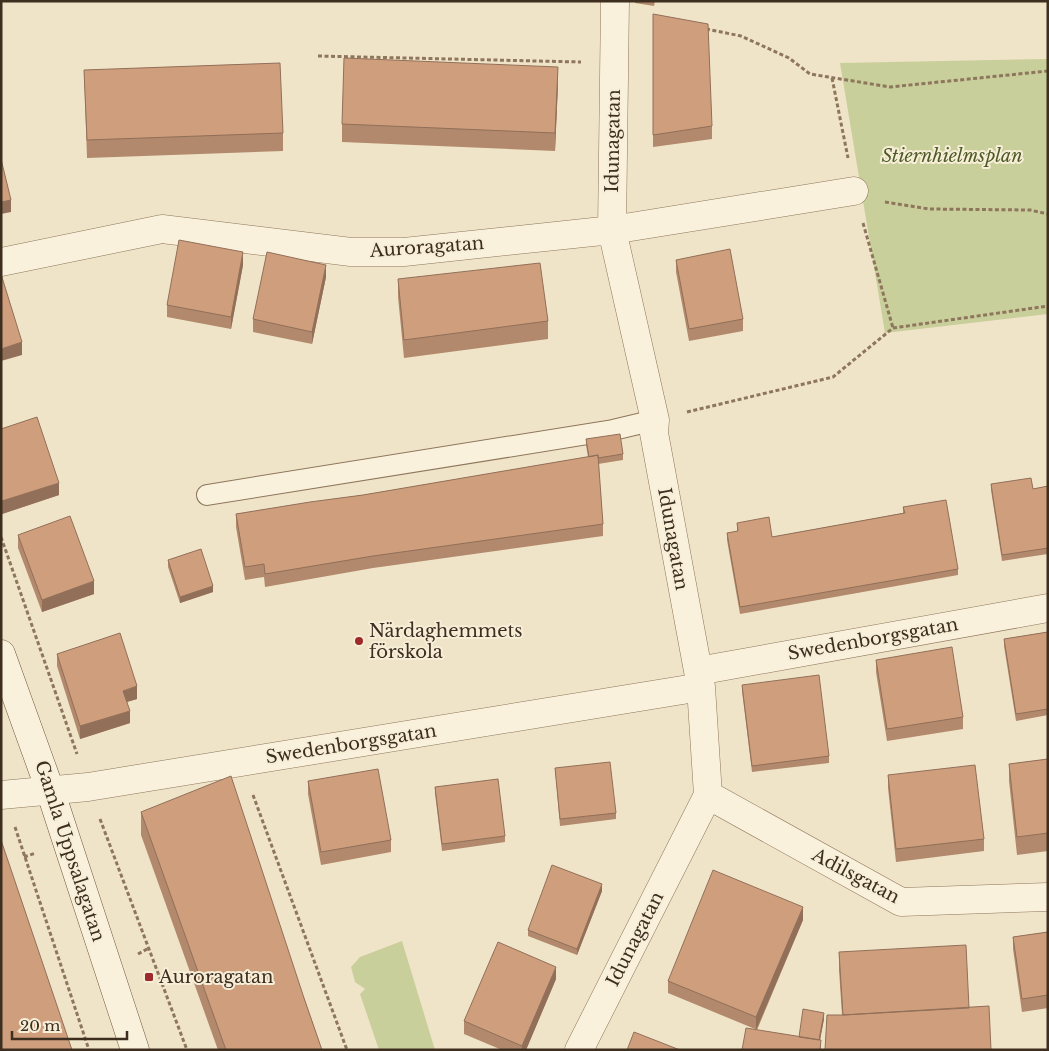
<svg xmlns="http://www.w3.org/2000/svg" width="1049" height="1051" font-family="'Libre Baskerville',serif">
<style>
.green{fill:#c9cf9b}
.lines{fill:none;stroke-linecap:round;stroke-linejoin:round}
.lane-casing{stroke:#8d765c;stroke-width:22}
.street-casing{stroke:#8d765c;stroke-width:29}
.secondary-casing{stroke:#6f573f;stroke-width:29}
.path{stroke:#8d765c;stroke-width:3;stroke-dasharray:4 2.5;stroke-linecap:butt}
.lane{stroke:#faf1dc;stroke-width:20}
.street{stroke:#faf1dc;stroke-width:28}
.secondary{stroke:#faf1dc;stroke-width:28}
.wall{fill:#b2896c}
.shaded-wall{fill:#916f58}
.building{fill:#cf9f7d;stroke:#916f58}
.poi-dot{fill:#9e2a2b;stroke:#f7eed8;stroke-width:2}
.labels{text-anchor:middle;dominant-baseline:central;stroke-width:4;stroke-linejoin:round;paint-order:stroke}
.street-label{font-size:18px;fill:#3d2e20;stroke:#f7eed8}
.park-label{font-size:18px;font-style:italic;fill:#4d5a26;stroke:#f7eed8}
.poi-label{font-size:18px;fill:#3d2e20;stroke:#f7eed8;text-anchor:start}
</style>
<rect width="100%" height="100%" fill="#f0e4c8"/>
<path class="green" d="M 1048,59 L 1048,314 L 885,333 L 840,63 Z
M 402,941 L 435,1050 L 379,1050 L 360,994 L 365,989 L 355,982 L 351,967 L 360,957 Z"/>
<g class="lines">
<g class="lane-casing">
<path id="lane" d="M 207,495 L 613,430 L 655,420"/>
</g>
<g class="street-casing">
<path id="street" d="M 1,262 L 162,229 L 351,252 L 404,252 L 612,230 L 854,191
M 698,671 L 1048,608
M 1,795 L 88,787 L 701,687
M 708,795 L 901,902 L 1048,897
M 579,1050 L 708,795 L 701,687 L 654,433 L 655,420 L 612,230 L 615,1"/>
</g>
<g class="secondary-casing">
<path id="secondary" d="M 1,654 L 50,790 L 135,1050"/>
</g>
<path class="path" d="M 706,29 L 741,36 L 789,58 L 810,74 L 890,87 L 1048,71
M 318,56 L 581,62
M 832,78 L 848,158
M 885,202 L 929,209 L 1030,210 L 1048,214
M 863,223 L 893,328
M 893,328 L 1048,306
M 687,412 L 833,377 L 893,328
M 1,537 L 77,754
M 253,795 L 347,1050
M 100,819 L 187,1050
M 15,827 L 89,1050
M 24,857 L 36,853
M 138,954 L 149,948"/>
<use href="#lane" class="lane"/>
<use href="#street" class="street"/>
<use href="#secondary" class="secondary"/>
</g>
<path class="wall" d="M 635,1 L 655,1 L 654,6 L 635,3 Z
M 653,14 L 712,126 L 712,139 L 653,147 Z
M 84,70 L 283,133 L 283,151 L 87,158 Z
M 558,84 L 555,151 L 342,142 L 342,124 Z
M 676,260 L 743,319 L 743,331 L 689,341 L 676,272 Z
M 243,265 L 231,329 L 167,317 L 167,305 Z
M 326,277 L 312,344 L 253,332 L 253,319 Z
M 398,279 L 548,321 L 548,339 L 404,358 L 398,297 Z
M 1,429 L 59,495 L 2,514 L 1,512 Z
M 586,439 L 623,454 L 623,460 L 598,464 L 603,524 L 603,536 L 373,568 L 265,587 L 264,577 L 245,580 L 236,527 L 236,514 L 363,495 L 588,457 L 586,445 Z
M 991,484 L 1033,489 L 1048,486 L 1048,554 L 1002,561 L 991,490 Z
M 903,507 L 958,569 L 958,575 L 740,614 L 727,540 L 727,533 L 737,531 L 737,523 L 772,537 L 903,513 Z
M 18,535 L 94,594 L 42,612 L 18,548 Z
M 168,560 L 213,592 L 180,603 L 168,567 Z
M 1048,632 L 1048,715 L 1016,721 L 1004,646 L 1004,639 Z
M 57,654 L 137,699 L 127,702 L 130,723 L 80,739 L 57,666 Z
M 876,660 L 963,717 L 963,729 L 887,741 L 876,672 Z
M 742,685 L 829,756 L 829,763 L 752,772 L 742,691 Z
M 1048,759 L 1048,851 L 1017,855 L 1009,781 L 1009,764 Z
M 555,768 L 616,813 L 616,819 L 560,826 Z
M 888,775 L 984,839 L 984,851 L 896,862 L 888,788 Z
M 308,781 L 391,840 L 391,852 L 321,865 L 308,794 Z
M 435,787 L 505,836 L 505,842 L 442,851 L 435,793 Z
M 141,812 L 304,998 L 322,1050 L 218,1050 L 141,835 Z
M 602,891 L 577,955 L 528,936 L 528,930 Z
M 803,920 L 757,1030 L 799,1037 L 824,1019 L 820,1040 L 821,1050 L 755,1029 L 668,993 L 668,981 Z
M 1048,932 L 1048,1008 L 1022,1012 L 1013,949 L 1013,937 Z
M 839,952 L 969,1008 L 842,1015 L 839,970 Z
M 556,979 L 526,1050 L 502,1050 L 464,1034 L 464,1021 Z"/>
<path class="shaded-wall" d="M 558,67 L 558,84 L 555,151 L 555,133 Z
M 11,200 L 11,212 L 1,214 L 1,202 Z
M 243,252 L 243,265 L 231,329 L 231,317 Z
M 326,265 L 326,277 L 312,344 L 312,332 Z
M 22,342 L 22,355 L 1,361 L 1,349 Z
M 59,483 L 59,495 L 2,514 L 2,501 Z
M 94,581 L 94,594 L 42,612 L 42,600 Z
M 213,586 L 213,592 L 180,603 L 180,597 Z
M 137,686 L 137,699 L 123,703 L 123,691 Z
M 130,711 L 130,723 L 80,739 L 80,726 Z
M 602,884 L 602,891 L 577,955 L 577,949 Z
M 803,907 L 803,920 L 756,1030 L 756,1017 Z
M 556,967 L 556,979 L 526,1050 L 522,1050 L 522,1046 Z
M 824,1013 L 824,1019 L 818,1050 L 818,1046 Z"/>
<path class="building" d="M 653,14 L 708,24 L 712,126 L 653,135 Z
M 344,58 L 558,67 L 555,133 L 342,124 Z
M 280,63 L 283,133 L 87,140 L 84,70 Z
M 1,159 L 11,200 L 1,202 Z
M 179,240 L 243,252 L 231,317 L 167,305 Z
M 730,249 L 743,319 L 689,329 L 676,260 Z
M 267,252 L 326,265 L 312,332 L 253,319 Z
M 540,263 L 548,321 L 404,340 L 398,279 Z
M 1,274 L 22,342 L 1,349 Z
M 37,417 L 59,483 L 2,501 L 1,499 L 1,429 Z
M 620,434 L 623,454 L 598,458 L 598,455 L 589,457 L 586,439 Z
M 598,455 L 603,524 L 373,556 L 265,574 L 264,564 L 245,567 L 236,514 L 310,502 L 363,495 Z
M 1031,478 L 1033,489 L 1048,486 L 1048,548 L 1002,555 L 991,484 Z
M 946,500 L 958,569 L 740,607 L 727,533 L 738,531 L 737,523 L 769,517 L 772,537 L 905,513 L 903,507 Z
M 70,516 L 94,581 L 42,600 L 18,535 Z
M 201,549 L 213,586 L 180,597 L 168,560 Z
M 1048,632 L 1048,709 L 1016,714 L 1004,639 Z
M 120,633 L 137,686 L 123,691 L 130,711 L 80,726 L 57,654 Z
M 952,647 L 963,717 L 887,729 L 876,660 Z
M 819,675 L 829,756 L 752,766 L 742,685 Z
M 1048,759 L 1048,833 L 1017,837 L 1009,764 Z
M 610,762 L 616,813 L 560,819 L 555,768 Z
M 975,765 L 984,839 L 896,849 L 888,775 Z
M 378,769 L 391,840 L 321,852 L 308,781 Z
M 231,776 L 304,998 L 322,1050 L 226,1050 L 141,812 Z
M 498,779 L 505,836 L 442,844 L 435,787 Z
M 1,840 L 72,1050 L 1,1050 Z
M 552,865 L 602,884 L 577,949 L 528,930 Z
M 713,870 L 803,907 L 756,1017 L 668,981 Z
M 1048,932 L 1048,995 L 1022,999 L 1013,937 Z
M 498,942 L 556,967 L 522,1046 L 464,1021 Z
M 966,945 L 969,1008 L 843,1015 L 839,952 Z
M 989,1006 L 991,1050 L 825,1050 L 827,1015 L 843,1015 Z
M 803,1009 L 824,1013 L 819,1040 L 799,1037 Z
M 746,1028 L 821,1040 L 820,1050 L 742,1050 Z
M 634,1032 L 680,1050 L 627,1050 Z"/>
<g class="poi-dot">
<circle cx="359" cy="641" r="5"/>
<rect x="144" y="972" width="10" height="10" rx="2.5"/>
</g>
<g class="labels">
<g class="street-label">
<text transform="translate(613 141) rotate(-89)">Idunagatan</text>
<text transform="translate(427 247) rotate(-4)">Auroragatan</text>
<text transform="translate(673 539) rotate(80)">Idunagatan</text>
<text transform="translate(873 639) rotate(-10)">Swedenborgsgatan</text>
<text transform="translate(351 744) rotate(-9)">Swedenborgsgatan</text>
<text transform="translate(70 851) rotate(72)">Gamla Uppsalagatan</text>
<text transform="translate(856 876) rotate(28)">Adilsgatan</text>
<text transform="translate(635 939) rotate(-63)">Idunagatan</text>
</g>
<g class="park-label">
<text x="952" y="156">Stiernhielmsplan</text>
</g>
<g class="poi-label">
<text x="369" y="631">Närdaghemmets<tspan x="369" dy="21">förskola</tspan></text>
<text x="159" y="977">Auroragatan</text>
</g>
</g>
<rect width="1049" height="1051" fill="none" stroke="#3d2e20" stroke-width="5"/>
<path d="M12 1031v8h115v-8" fill="none" stroke="#3d2e20" stroke-width="2.5"/>
<text x="20" y="1031" font-size="15" fill="#3d2e20" stroke="#f7eed8" stroke-width="4" paint-order="stroke">20 m</text>
</svg>
